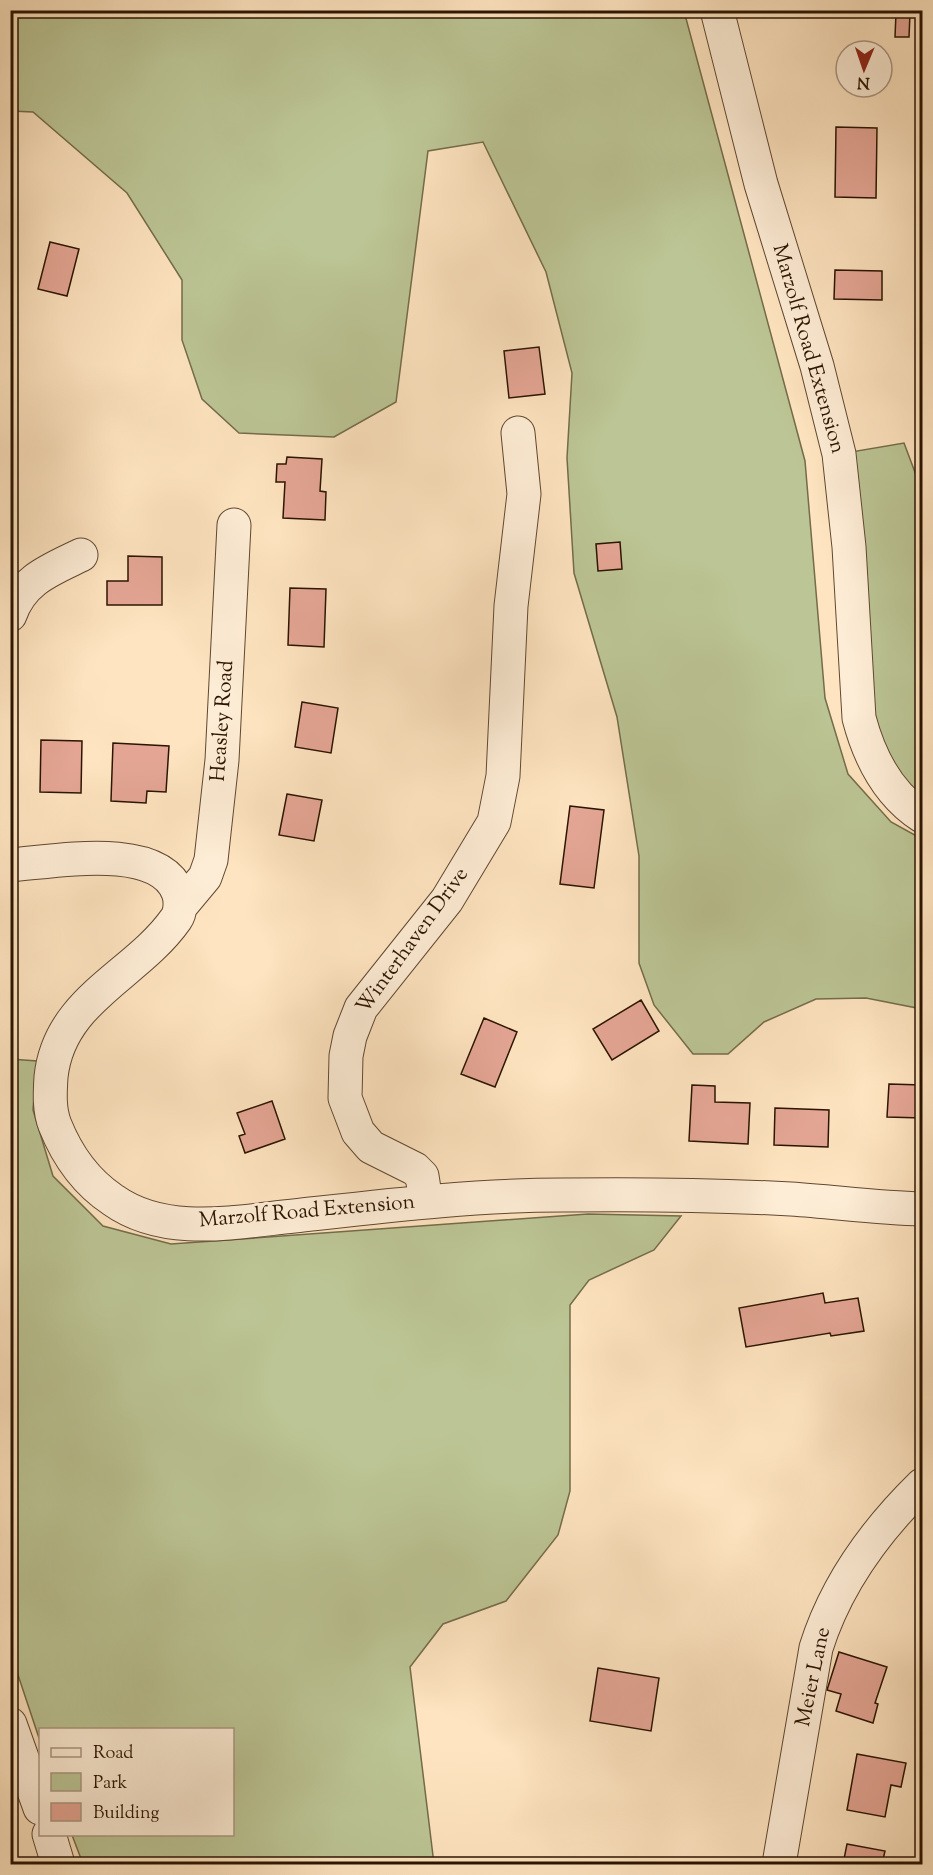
<svg xmlns="http://www.w3.org/2000/svg" width="933" height="1875" font-family="'Sorts Mill Goudy',serif">
<style>
.green{fill:#bcc595;stroke:#746c4a;stroke-width:1.5}
.building{fill:#e5a695;stroke:#2b1400;stroke-width:1.5}
.lines{fill:none;stroke-linecap:round;stroke-linejoin:round}
.minor-casing{stroke:#604830;stroke-width:35}
.minor{stroke:#feedd6;stroke-width:33}
.labels{text-anchor:middle;dominant-baseline:central;stroke-width:6;stroke-linejoin:round;paint-order:stroke}
.street-label{font-size:21px;fill:#2b1400;stroke:#feedd6}
</style>
<rect width="100%" height="100%" fill="#fee4c0"/>
<filter id="stains"><feTurbulence type="fractalNoise" baseFrequency=".00333" numOctaves="4"/><feColorMatrix values="0 0 0 0 .2 0 0 0 0 .09 0 0 0 0 .02 0 0 0 .5 -.17"/></filter>
<radialGradient id="worn" r=".72"><stop offset=".6" stop-color="#630" stop-opacity="0"/><stop offset="1" stop-color="#630" stop-opacity=".3"/></radialGradient>
<path class="green" d="M 11,11 L 684,11 L 805,461 L 825,698 L 848,774 L 891,822 L 922,839 L 922,1009 L 866,998 L 816,999 L 764,1022 L 728,1054 L 693,1054 L 654,1005 L 639,963 L 639,856 L 617,717 L 574,573 L 567,458 L 572,373 L 546,272 L 483,142 L 428,151 L 396,402 L 334,437 L 239,433 L 202,399 L 182,340 L 182,280 L 127,193 L 33,112 L 11,111 Z
M 904,443 L 922,491 L 922,816 L 877,768 L 839,454 Z
M 10,1059 L 37,1061 L 33,1110 L 53,1176 L 103,1226 L 171,1244 L 588,1214 L 681,1216 L 654,1250 L 589,1280 L 570,1305 L 570,1491 L 558,1535 L 506,1601 L 443,1624 L 410,1667 L 434,1864 L 83,1864 L 72,1835 L 232,1834 L 232,1730 L 40,1730 L 40,1741 L 11,1654 Z"/>
<path class="building" d="M 896,13 L 910,13 L 909,37 L 895,37 Z
M 836,127 L 877,128 L 876,198 L 835,197 Z
M 50,242 L 79,249 L 67,296 L 38,289 Z
M 835,270 L 882,271 L 882,300 L 834,299 Z
M 539,347 L 545,394 L 509,398 L 504,351 Z
M 287,457 L 322,459 L 320,491 L 326,492 L 325,520 L 283,518 L 285,482 L 276,482 L 277,464 L 286,464 Z
M 620,542 L 622,569 L 598,571 L 596,544 Z
M 128,556 L 162,557 L 162,605 L 107,605 L 107,581 L 128,581 Z
M 290,588 L 326,589 L 324,647 L 288,645 Z
M 302,702 L 338,708 L 331,753 L 295,747 Z
M 41,740 L 82,741 L 81,793 L 40,792 Z
M 113,743 L 169,746 L 166,792 L 147,791 L 146,803 L 111,801 Z
M 287,794 L 322,800 L 314,841 L 279,835 Z
M 570,806 L 604,810 L 594,888 L 560,884 Z
M 10,943 L 13,943 L 14,975 L 10,976 Z
M 641,1000 L 659,1031 L 612,1060 L 593,1029 Z
M 484,1018 L 517,1032 L 495,1087 L 461,1074 Z
M 889,1084 L 922,1085 L 922,1118 L 887,1117 Z
M 692,1085 L 715,1086 L 715,1102 L 750,1103 L 748,1144 L 689,1141 Z
M 272,1101 L 285,1139 L 245,1153 L 239,1136 L 245,1134 L 237,1113 Z
M 775,1108 L 829,1110 L 828,1147 L 774,1145 Z
M 823,1293 L 825,1303 L 858,1298 L 864,1331 L 831,1336 L 830,1333 L 746,1347 L 739,1308 Z
M 839,1652 L 887,1667 L 875,1703 L 878,1704 L 873,1723 L 836,1711 L 841,1694 L 827,1690 Z
M 598,1668 L 659,1678 L 651,1731 L 590,1721 Z
M 857,1754 L 906,1763 L 901,1787 L 891,1785 L 885,1817 L 847,1810 Z
M 847,1844 L 885,1851 L 882,1864 L 843,1864 Z"/>
<g class="lines">
<g class="minor-casing">
<path id="minor" d="M 717,10 L 761,184 L 817,366 L 839,454 L 849,547 L 859,718 C 869,756 888,794 922,816
M 10,615 C 22,580 50,570 81,555
M 10,865 C 53,862 158,841 178,892 C 181,900 181,912 176,919 C 136,976 59,999 51,1077 C 50,1093 49,1110 55,1125 C 67,1155 86,1182 113,1200 C 165,1237 235,1222 294,1216 C 384,1206 473,1195 563,1195 C 639,1194 716,1195 791,1199 C 835,1202 879,1208 922,1209
M 180,907 L 205,877 L 211,860 L 222,760 L 234,525
M 426,1202 L 422,1176 L 415,1169 L 371,1147 L 358,1132 L 345,1098 L 346,1056 L 350,1036 L 361,1008 L 447,900 L 494,822 L 503,776 L 511,606 L 524,494 L 518,433
M 10,1724 L 40,1808
M 49,1834 L 58,1864
M 779,1864 L 816,1648 C 836,1584 874,1532 922,1485"/>
</g>
<use href="#minor" class="minor"/>
</g>
<g class="labels">
<g class="street-label">
<text transform="translate(808 349) rotate(74)">Marzolf Road Extension</text>
<text transform="translate(223 721) rotate(-86)">Heasley Road</text>
<text transform="translate(413 941) rotate(-54)">Winterhaven Drive</text>
<text transform="translate(307 1212) rotate(-5)">Marzolf Road Extension</text>
<text transform="translate(814 1677) rotate(-78)">Meier Lane</text>
</g>
</g>
<rect width="933" height="1875" fill="none" stroke="#fee4c0" stroke-width="36"/>
<rect x="12" y="12" width="909" height="1851" fill="none" stroke="#2b1400" stroke-width="3"/>
<rect x="18" y="18" width="897" height="1839" fill="none" stroke="#2b1400" stroke-width="1.5"/>
<rect x="39" y="1728" width="195" height="108" fill="#feedd6" stroke="#aa9680" stroke-width="1.5"/>
<rect x="51" y="1748" width="30" height="9" fill="#feedd6" stroke="#aa9680" stroke-width="1.5"/>
<text x="93" y="1758" font-size="18" fill="#2b1400">Road</text>
<rect x="51" y="1773" width="30" height="18" fill="#bcc595" stroke="#aa9680" stroke-width="1.5"/>
<text x="93" y="1788" font-size="18" fill="#2b1400">Park</text>
<rect x="51" y="1803" width="30" height="18" fill="#e5a695" stroke="#aa9680" stroke-width="1.5"/>
<text x="93" y="1818" font-size="18" fill="#2b1400">Building</text>
<g transform="translate(864 69) rotate(182)"><circle r="28" fill="#feedd6" stroke="#aa9680" stroke-width="1.5"/>
<path d="M0-4.5L10 22L0 15L-10 22Z" fill="#8f2418"/>
<text y="-9" font-size="16" font-weight="bold" text-anchor="middle" fill="#2b1400">N</text>
</g>
<rect width="100%" height="100%" filter="url(#stains)"/>
<rect width="100%" height="100%" fill="url(#worn)"/>
</svg>
